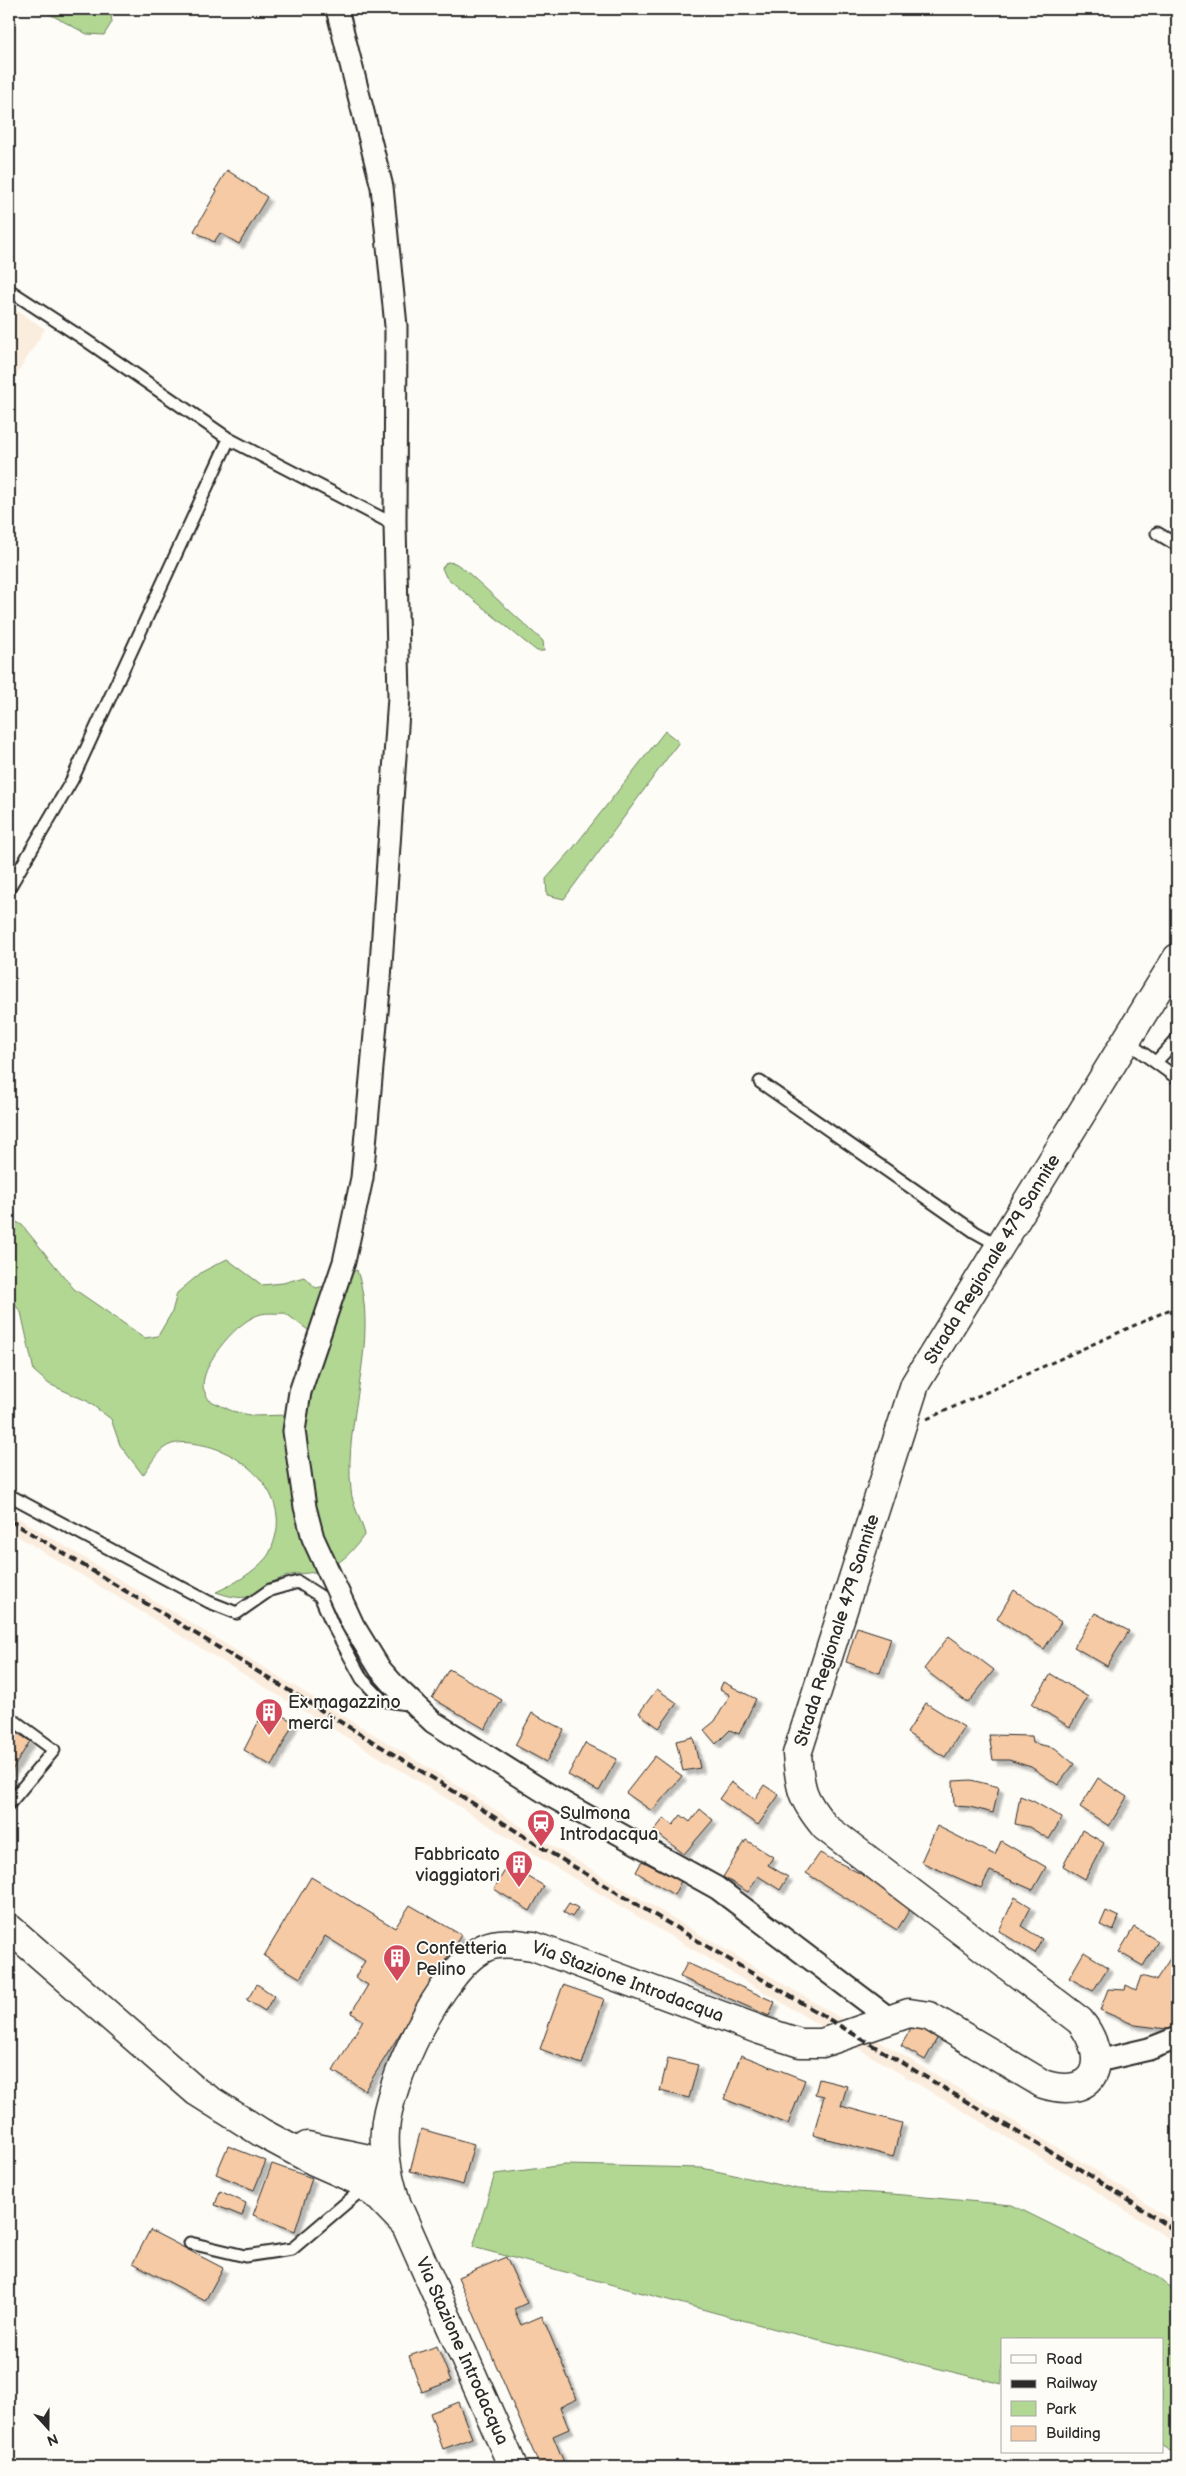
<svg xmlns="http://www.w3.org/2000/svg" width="1186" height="2476" font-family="'Balsamiq Sans',sans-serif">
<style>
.built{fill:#fbedde}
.green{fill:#b2d793;stroke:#6e815f;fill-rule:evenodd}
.building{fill:#f5caa4;stroke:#2b2b2b;filter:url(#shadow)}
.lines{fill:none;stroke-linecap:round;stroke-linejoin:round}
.service-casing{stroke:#2b2b2b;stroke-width:15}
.minor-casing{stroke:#2b2b2b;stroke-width:25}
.secondary-casing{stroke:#2b2b2b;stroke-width:31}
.primary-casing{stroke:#2b2b2b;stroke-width:31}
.path{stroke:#2b2b2b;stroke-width:3;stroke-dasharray:5 4;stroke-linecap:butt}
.service{stroke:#fdfcf7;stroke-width:11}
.minor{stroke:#fdfcf7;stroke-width:21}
.secondary{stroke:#fdfcf7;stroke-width:28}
.primary{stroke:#fdfcf7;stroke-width:28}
.rail{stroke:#2b2b2b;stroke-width:4;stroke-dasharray:8 4;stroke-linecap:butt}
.labels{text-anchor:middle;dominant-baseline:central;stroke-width:4;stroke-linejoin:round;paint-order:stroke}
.street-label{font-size:18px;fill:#2b2b2b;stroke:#fdfcf7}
.poi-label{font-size:18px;fill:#2b2b2b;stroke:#fdfcf7;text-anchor:start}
</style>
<defs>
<filter id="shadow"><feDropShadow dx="4.5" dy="4.5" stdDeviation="1" flood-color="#0004"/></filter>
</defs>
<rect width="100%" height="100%" fill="#fdfcf7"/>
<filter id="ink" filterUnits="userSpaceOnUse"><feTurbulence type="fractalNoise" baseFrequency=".02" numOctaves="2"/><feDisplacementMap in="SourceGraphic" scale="10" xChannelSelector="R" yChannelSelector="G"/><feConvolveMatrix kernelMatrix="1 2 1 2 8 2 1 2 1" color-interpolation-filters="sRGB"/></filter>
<g filter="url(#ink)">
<path class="built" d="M 9,305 L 45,329 L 9,387 Z
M 9,1512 L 447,1779 L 544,1841 L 1100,2173 L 1177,2224 L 1177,2244 L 1091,2188 L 535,1855 L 438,1793 L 9,1531 Z"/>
<path class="green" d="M 40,9 L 110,9 L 112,22 L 104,35 L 87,34 Z
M 447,562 L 455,563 L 464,569 L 543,641 L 544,651 L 537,651 L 524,641 L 446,577 L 442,568 Z
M 665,731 L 679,742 L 564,899 L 547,895 L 546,879 L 570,852 Z
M 9,1218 L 22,1225 L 74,1289 L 145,1338 L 158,1336 L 172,1312 L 177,1293 L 202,1272 L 227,1259 L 262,1285 L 283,1283 L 304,1277 L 316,1288 L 329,1285 L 357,1270 C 381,1342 343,1417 351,1490 C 352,1504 361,1520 365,1534 C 351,1553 340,1567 314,1572 C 306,1574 298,1573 291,1575 C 254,1585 261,1608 216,1592 C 234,1584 253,1573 266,1558 C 271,1552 274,1542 276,1534 C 286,1488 237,1449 197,1444 C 187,1442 173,1441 164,1448 C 156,1453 149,1467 143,1475 L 120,1445 L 111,1419 L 87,1401 L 49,1384 L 34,1371 L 21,1312 L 9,1298 ZM 285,1313 L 312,1333 L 288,1415 L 254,1416 L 232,1411 L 209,1400 C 207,1396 203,1390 203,1386 C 203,1361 238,1320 261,1314 C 268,1312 278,1314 285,1313 Z
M 565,2165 L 702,2168 L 798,2189 L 892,2194 L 1012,2205 L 1159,2278 L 1177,2292 L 1177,2455 L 1162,2446 L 1162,2340 L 1002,2340 L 1002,2384 L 779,2330 L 473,2247 L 495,2174 Z"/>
<path class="building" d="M 227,170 L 267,197 L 239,244 L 220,233 L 214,242 L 194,231 L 217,191 L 215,190 Z
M 1014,1590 L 1061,1622 L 1044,1649 L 997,1619 Z
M 1095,1613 L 1129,1631 L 1107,1666 L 1074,1647 Z
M 857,1627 L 891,1638 L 880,1673 L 846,1662 Z
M 949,1636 L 994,1670 L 968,1703 L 924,1669 Z
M 449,1669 L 502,1700 L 485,1729 L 432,1698 Z
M 1051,1674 L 1088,1697 L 1070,1727 L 1032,1704 Z
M 723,1682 L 756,1699 L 739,1734 L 730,1730 L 716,1744 L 704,1730 L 715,1721 L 730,1695 L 720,1689 Z
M 657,1689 L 677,1703 L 659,1728 L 639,1713 Z
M 926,1703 L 964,1727 L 945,1757 L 907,1733 Z
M 266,1707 L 294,1722 L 272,1766 L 244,1750 Z
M 532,1713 L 564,1730 L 546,1762 L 515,1745 Z
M 9,1728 L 30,1741 L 9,1775 Z
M 989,1735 L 1032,1736 L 1033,1743 L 1055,1748 L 1074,1764 L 1058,1785 L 1031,1767 L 1009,1760 L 993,1760 Z
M 693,1737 L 700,1768 L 683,1771 L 676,1741 Z
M 585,1743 L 617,1759 L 599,1791 L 568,1775 Z
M 655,1756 L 682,1776 L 652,1811 L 626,1793 Z
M 1098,1778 L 1127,1797 L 1109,1826 L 1080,1807 Z
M 971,1780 L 999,1787 L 993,1813 L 970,1807 L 954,1806 L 953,1781 Z
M 731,1782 L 755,1799 L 764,1785 L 779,1795 L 758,1825 L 719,1799 Z
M 1020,1796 L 1033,1801 L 1062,1818 L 1049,1839 L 1029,1827 L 1015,1824 Z
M 700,1809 L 713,1820 L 684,1854 L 654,1831 L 664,1818 L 673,1825 L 681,1815 L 690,1822 Z
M 937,1826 L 995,1855 L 1001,1841 L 1046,1867 L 1033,1890 L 990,1871 L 981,1888 L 921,1862 Z
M 1082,1830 L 1104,1843 L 1085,1879 L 1063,1866 Z
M 746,1840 L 773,1857 L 768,1865 L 788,1877 L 780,1890 L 758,1876 L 748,1892 L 723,1877 Z
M 820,1853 L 902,1895 L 912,1906 L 897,1930 L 806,1873 Z
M 642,1861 L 681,1881 L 674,1895 L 636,1872 Z
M 508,1865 L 544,1886 L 530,1911 L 494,1889 Z
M 311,1877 L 395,1928 L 410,1905 L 461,1935 L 365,2090 L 333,2071 L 363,2020 L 351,2013 L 368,1985 L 355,1977 L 365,1961 L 325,1936 L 300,1978 L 264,1956 Z
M 1015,1897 L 1031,1907 L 1021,1926 L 1042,1939 L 1035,1953 L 999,1931 Z
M 569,1903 L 578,1908 L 572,1917 L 563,1912 Z
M 1106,1911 L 1119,1917 L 1113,1931 L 1100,1925 Z
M 1134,1927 L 1158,1941 L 1143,1966 L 1119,1952 Z
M 1177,1948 L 1177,2012 L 1175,2030 L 1135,2025 L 1100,2010 L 1108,1989 L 1125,1990 L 1126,1985 L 1136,1990 L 1141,1976 L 1156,1980 Z
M 1084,1952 L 1108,1967 L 1093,1991 L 1069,1978 Z
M 687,1963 L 775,2002 L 769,2016 L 680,1977 Z
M 257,1984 L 274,1996 L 265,2011 L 247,2000 Z
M 563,1985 L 604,1999 L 582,2064 L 540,2049 Z
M 915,2021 L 939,2035 L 925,2060 L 901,2046 Z
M 741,2055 L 805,2080 L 788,2124 L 724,2099 Z
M 668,2058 L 698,2065 L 689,2098 L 660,2091 Z
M 819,2079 L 847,2086 L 841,2106 L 902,2123 L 893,2157 L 813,2135 L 824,2096 L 815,2094 Z
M 421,2129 L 474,2144 L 463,2185 L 410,2171 Z
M 228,2146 L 266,2161 L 254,2190 L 216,2174 Z
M 272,2164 L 312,2178 L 295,2231 L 253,2215 Z
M 220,2191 L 246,2203 L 242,2216 L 215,2205 Z
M 150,2230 L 223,2268 L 205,2301 L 133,2263 Z
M 506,2257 L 527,2303 L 514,2309 L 521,2325 L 542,2316 L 577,2399 L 560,2407 L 569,2429 L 553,2436 L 566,2467 L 540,2467 L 458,2277 Z
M 437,2346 L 451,2381 L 422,2392 L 409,2356 Z
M 458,2402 L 472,2438 L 443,2449 L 430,2413 Z"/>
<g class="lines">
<g class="service-casing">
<path id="service" d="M 9,290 L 84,339 L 229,439 L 395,525
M 1157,533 L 1177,545
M 9,888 L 72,780 L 229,439
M 1126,1041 L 1177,1078
M 1156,1062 L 1177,1039
M 760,1082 L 975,1232 L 1000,1246
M 9,1495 L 209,1602 L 237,1613 L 270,1590 L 298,1582 L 320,1596 L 333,1626 L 362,1679 L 382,1700 L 412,1705
M 9,1717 L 54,1750 L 9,1804
M 190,2243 L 245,2256 L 292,2249 L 366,2186"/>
</g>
<g class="minor-casing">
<path id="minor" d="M 337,9 L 382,187 L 396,326 L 395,525 L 399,697 L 380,979 L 362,1178 L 344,1262 L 300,1392 L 294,1431 L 305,1507 L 313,1538 L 353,1625 L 380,1669 L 395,1686 L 433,1722 L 551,1796 L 717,1888 L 890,2019
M 1098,2061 L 1149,2049 L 1177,2038"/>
</g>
<g class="secondary-casing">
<path id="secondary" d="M 9,1928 L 197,2092 L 262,2133 L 314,2161 L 357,2180 L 378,2196 L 405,2224
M 307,2146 L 364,2158 L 386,2172"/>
</g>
<g class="primary-casing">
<g id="primary">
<path id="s1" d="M 513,2467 L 397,2205 C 389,2181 383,2157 385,2131 C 387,2084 441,1969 484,1948 C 499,1941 517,1944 533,1946 L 760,2030 L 800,2043 L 822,2043 L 909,2013 L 929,2016 L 1043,2084 C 1096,2101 1111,2060 1080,2021 L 825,1827 C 802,1799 800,1790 797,1754 L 915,1384 L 1177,958"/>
</g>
</g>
<path class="path" d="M 927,1419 L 1173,1308 L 1177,1309"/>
<use href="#service" class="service"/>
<use href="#minor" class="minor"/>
<use href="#secondary" class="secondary"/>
<use href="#primary" class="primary"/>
<path class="rail" d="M 9,1520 L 444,1785 L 541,1847 L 1096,2179 L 1177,2232"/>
</g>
</g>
<defs>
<g id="building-pin" transform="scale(1.4375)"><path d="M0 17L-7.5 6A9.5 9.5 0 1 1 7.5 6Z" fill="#d1495b" stroke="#fdfcf7"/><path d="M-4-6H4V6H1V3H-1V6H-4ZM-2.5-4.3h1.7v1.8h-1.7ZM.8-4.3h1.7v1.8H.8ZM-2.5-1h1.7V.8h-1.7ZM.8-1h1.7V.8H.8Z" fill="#fff"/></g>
<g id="station-pin" transform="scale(1.4375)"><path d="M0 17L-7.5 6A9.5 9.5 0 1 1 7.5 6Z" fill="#d1495b" stroke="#fdfcf7"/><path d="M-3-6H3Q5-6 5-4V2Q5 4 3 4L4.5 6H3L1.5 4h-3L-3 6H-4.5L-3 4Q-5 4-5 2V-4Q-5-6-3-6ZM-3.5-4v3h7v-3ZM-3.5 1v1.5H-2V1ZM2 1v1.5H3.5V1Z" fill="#fff"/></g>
</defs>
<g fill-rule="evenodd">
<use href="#building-pin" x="269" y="1712"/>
<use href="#station-pin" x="541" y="1823"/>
<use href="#building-pin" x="519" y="1864"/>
<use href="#building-pin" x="397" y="1958"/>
</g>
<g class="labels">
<g class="street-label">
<text stroke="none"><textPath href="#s1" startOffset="2224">Strada Regionale 479 Sannite</textPath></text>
<text stroke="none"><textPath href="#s1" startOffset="1819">Strada Regionale 479 Sannite</textPath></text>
<text stroke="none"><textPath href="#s1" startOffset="726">Via Stazione Introdacqua</textPath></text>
<text transform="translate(462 2351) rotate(66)">Via Stazione Introdacqua</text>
</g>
<g class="poi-label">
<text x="288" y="1702">Ex magazzino<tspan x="288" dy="21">merci</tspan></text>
<text x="560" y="1813">Sulmona<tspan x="560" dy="21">Introdacqua</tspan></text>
<text x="500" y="1854" text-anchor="end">Fabbricato<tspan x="500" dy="21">viaggiatori</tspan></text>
<text x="416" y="1948">Confetteria<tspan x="416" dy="21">Pelino</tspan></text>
</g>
</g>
<rect width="1186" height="2476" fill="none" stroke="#fdfcf7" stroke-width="30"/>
<rect x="15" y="15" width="1156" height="2446" fill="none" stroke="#2b2b2b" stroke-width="2" filter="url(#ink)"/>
<rect x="1001" y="2338" width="162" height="115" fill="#fdfcf7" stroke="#a9a8a5"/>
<rect x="1011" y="2355" width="25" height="8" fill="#fdfcf7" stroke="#a9a8a5"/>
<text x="1046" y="2364" font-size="15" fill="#2b2b2b">Road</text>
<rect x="1011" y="2380" width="25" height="8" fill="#2b2b2b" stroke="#a9a8a5"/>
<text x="1046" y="2388" font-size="15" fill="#2b2b2b">Railway</text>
<rect x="1011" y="2401" width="25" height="15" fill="#b2d793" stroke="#a9a8a5"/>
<text x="1046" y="2414" font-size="15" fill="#2b2b2b">Park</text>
<rect x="1011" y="2426" width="25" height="15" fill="#f5caa4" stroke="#a9a8a5"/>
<text x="1046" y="2438" font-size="15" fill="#2b2b2b">Building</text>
<g transform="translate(48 2428) rotate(159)" stroke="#fdfcf7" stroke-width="4" paint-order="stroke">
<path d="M0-4L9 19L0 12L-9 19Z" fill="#2b2b2b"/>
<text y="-8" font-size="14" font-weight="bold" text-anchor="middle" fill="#2b2b2b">N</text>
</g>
</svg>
